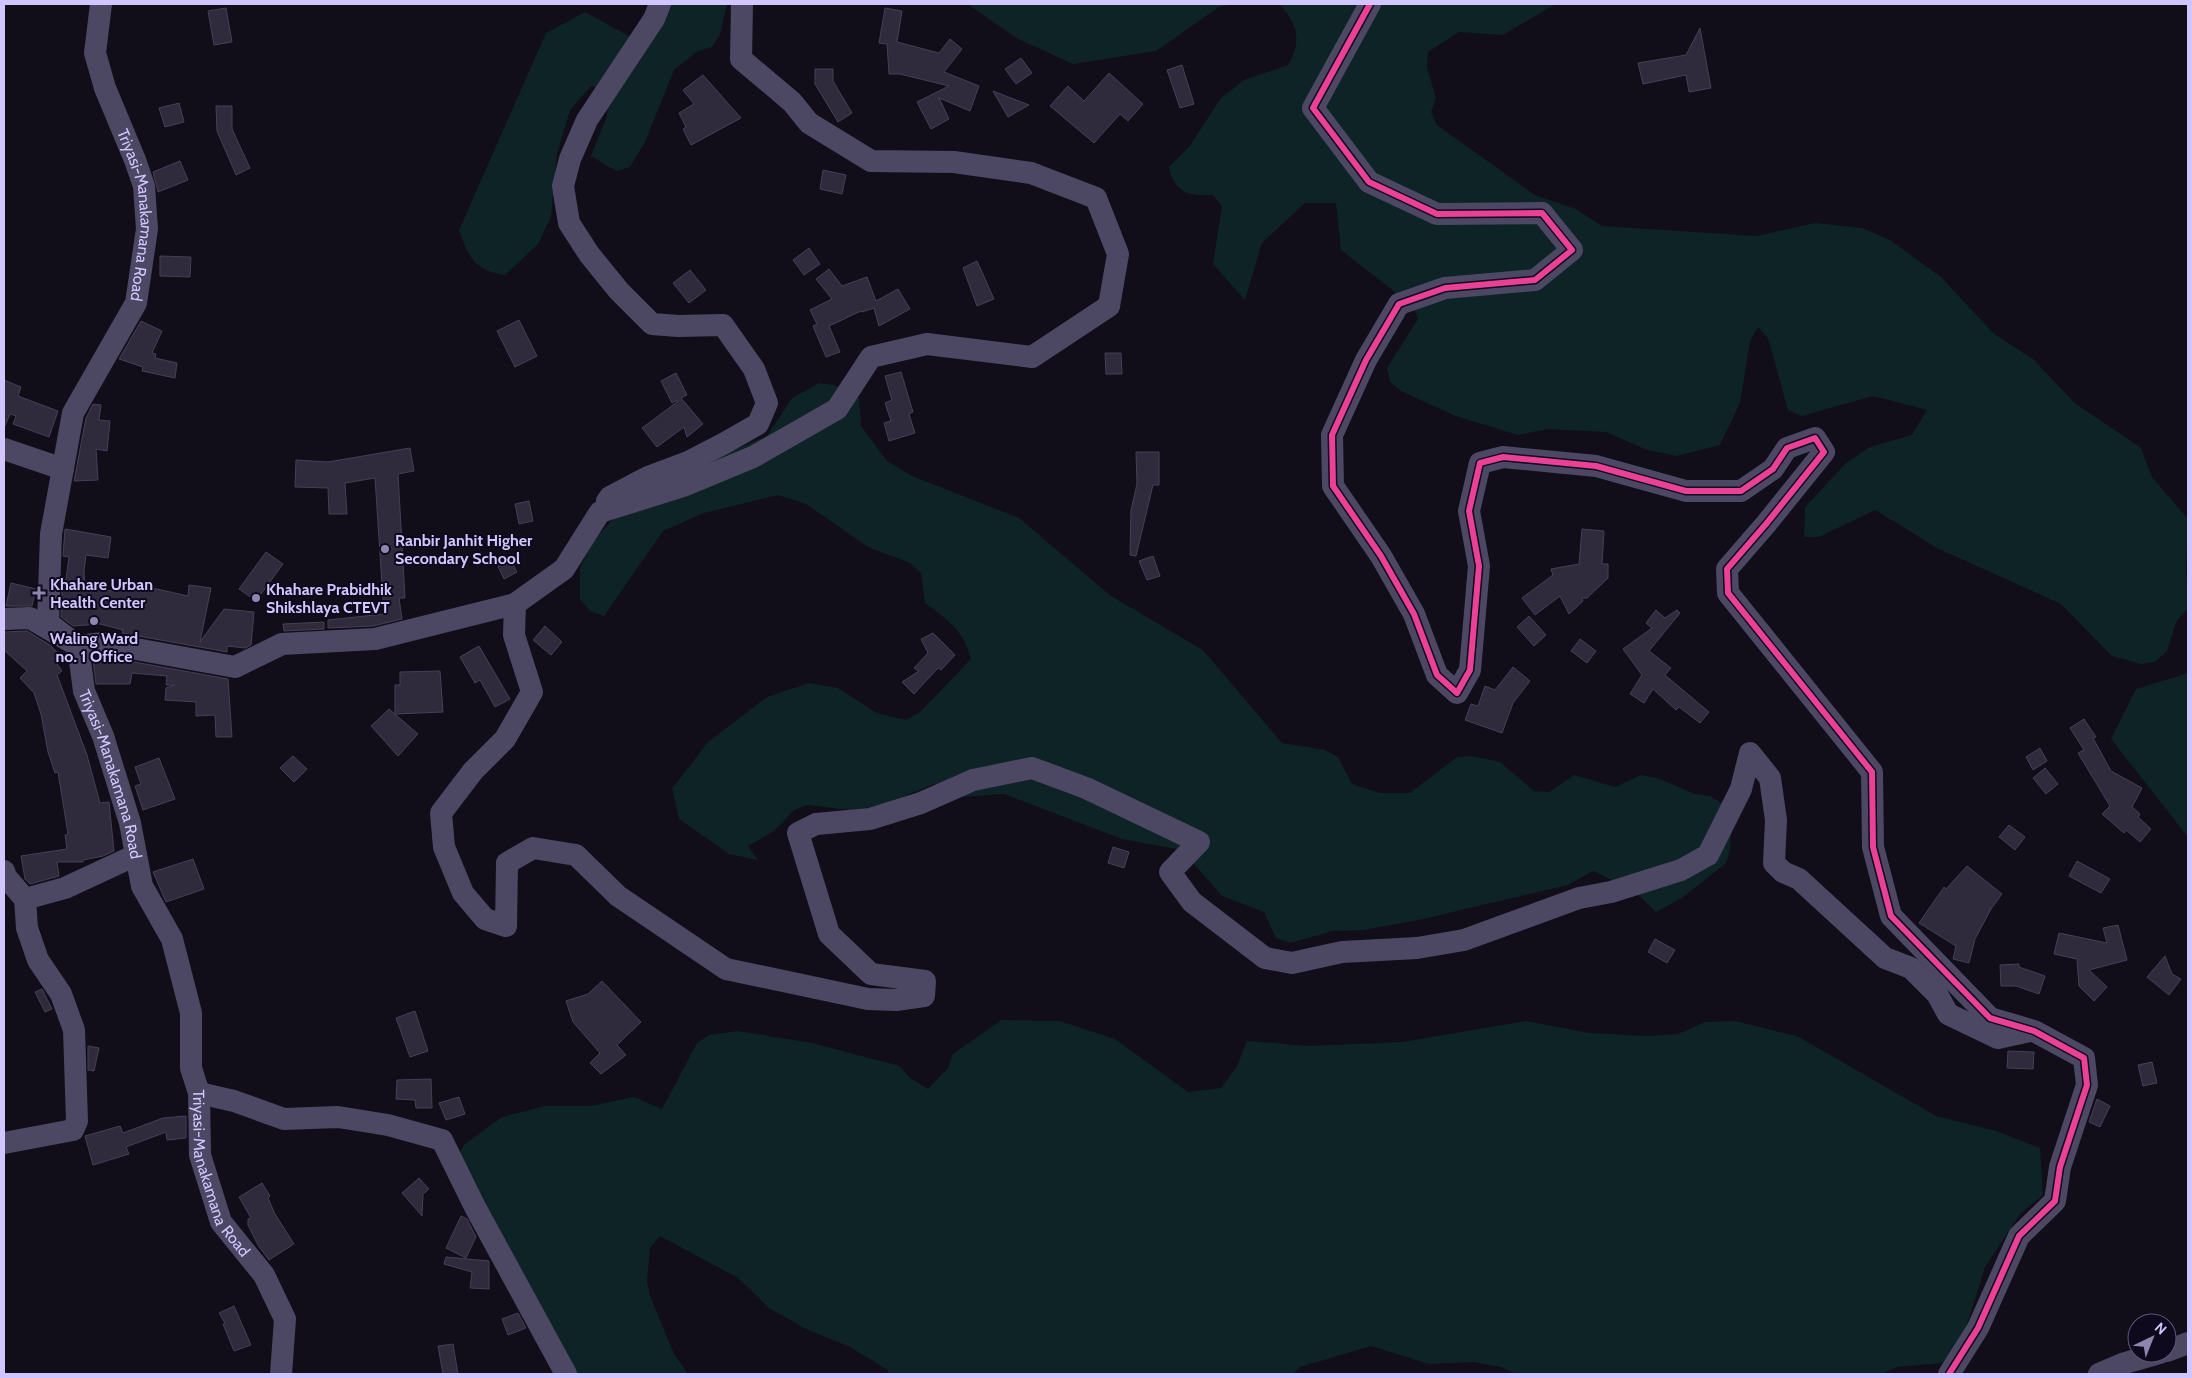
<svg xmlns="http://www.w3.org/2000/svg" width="2192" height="1378" font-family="Cabin,sans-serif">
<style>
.green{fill:#0d2326}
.building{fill:#2f2b3d;stroke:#463f58}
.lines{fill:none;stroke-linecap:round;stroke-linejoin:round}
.minor{stroke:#4c4863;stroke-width:22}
.cycleway-casing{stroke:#0f091e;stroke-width:9}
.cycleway{stroke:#ea4096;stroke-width:6}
.poi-dot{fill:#8e86ae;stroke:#0f091e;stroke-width:2}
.labels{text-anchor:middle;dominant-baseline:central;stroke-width:4;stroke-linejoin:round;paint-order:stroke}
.street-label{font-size:16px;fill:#d2c6ff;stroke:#0f091e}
.poi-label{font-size:16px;font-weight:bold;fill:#d2c6ff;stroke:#0f091e;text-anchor:start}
</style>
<rect width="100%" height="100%" fill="#110e19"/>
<path class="green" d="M 665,4 L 727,4 L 720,35 L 712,47 L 698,51 L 674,70 L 645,142 L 630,167 L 616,171 L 591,156 L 607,116 L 606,89 L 591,86 L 570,110 L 557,154 L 551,217 L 538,244 L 505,275 C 474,271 468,256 459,230 L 546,33 L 585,12 L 638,41 Z
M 967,4 L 1234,4 L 1219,7 L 1156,51 L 1073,64 L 1018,39 Z
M 1279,4 L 1556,4 L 1503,35 L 1459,32 L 1428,52 L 1427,68 L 1436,98 L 1431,112 L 1437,125 L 1535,195 L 1576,209 L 1602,226 L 1757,236 L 1815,223 L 1862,228 L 1890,240 L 1941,277 L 1994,334 L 2033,359 L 2076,404 L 2141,448 L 2152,477 L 2188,519 L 2186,569 L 2188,608 L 2176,622 L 2167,651 L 2155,662 L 2141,664 L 2112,656 L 2061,604 L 1937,548 L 1875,510 L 1819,537 L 1804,537 L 1805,507 L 1846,463 L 1870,447 L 1912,435 L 1927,410 L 1873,396 L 1802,416 L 1788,410 L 1768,338 L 1758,327 L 1750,341 L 1740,403 L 1720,445 L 1677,456 L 1647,450 L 1606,432 L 1548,429 L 1518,435 L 1453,415 L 1401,391 L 1390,382 L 1387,368 L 1418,319 L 1413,306 L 1341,250 L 1336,203 L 1305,203 L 1262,243 L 1245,300 L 1213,264 L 1222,206 L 1213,195 C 1189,197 1174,192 1169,167 L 1189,147 L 1221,98 L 1244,80 L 1288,65 C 1302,42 1298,24 1279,4 Z
M 819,383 L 834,385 L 859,398 L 861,426 L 887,461 L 912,476 L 1019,518 L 1111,596 L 1203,650 L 1282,743 L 1325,750 L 1338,757 L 1352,784 L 1380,793 L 1410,793 L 1457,757 L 1472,756 L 1500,762 L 1534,791 L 1549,792 L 1574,775 L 1615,787 L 1641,775 L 1657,778 L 1695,794 L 1710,796 L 1733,810 L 1730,849 L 1726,863 L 1682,898 L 1656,912 L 1634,891 L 1593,871 L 1568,885 L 1423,919 L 1365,930 L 1333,931 L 1290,943 L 1276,938 L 1264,912 L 1222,896 L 1182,850 L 1122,839 L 1004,794 L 960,797 L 934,784 L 880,806 L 850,810 L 808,805 L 794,810 L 774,831 L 748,846 L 758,860 L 729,854 L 679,819 L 672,789 L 708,742 L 767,697 L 809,683 L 838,688 L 877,713 L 906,720 L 919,713 L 971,659 C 964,631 947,619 925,603 L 921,573 L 910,563 L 868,547 L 806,504 L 778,495 L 704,513 L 663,531 L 604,616 L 590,611 L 580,599 L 580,568 L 593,541 L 622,509 L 698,465 L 767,436 L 792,398 Z
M 2188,673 L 2188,837 L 2111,739 L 2136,689 Z
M 1001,1020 L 1060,1021 L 1115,1039 L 1188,1092 L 1221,1088 L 1237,1066 L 1247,1041 L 1309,1046 L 1403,1042 L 1526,1021 L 1589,1033 L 1649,1036 L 1678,1034 L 1705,1022 L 1735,1021 L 1799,1037 L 1936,1116 L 1996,1131 L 2040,1148 L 2043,1195 L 2020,1214 L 1985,1267 L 1962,1341 L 1942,1363 L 1897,1367 L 1882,1374 L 1516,1374 L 1501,1367 L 1474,1362 L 1429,1364 L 1371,1346 L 1300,1367 L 1293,1374 L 888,1374 L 888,1370 L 850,1347 L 806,1329 L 769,1308 L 738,1278 L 660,1236 L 650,1248 L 647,1281 L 650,1296 L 674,1354 L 688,1374 L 573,1374 L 505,1257 L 493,1216 L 458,1170 L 457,1156 L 465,1144 L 502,1117 L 545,1106 L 590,1106 L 634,1097 L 662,1109 L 697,1043 L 709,1035 L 738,1031 L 812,1043 L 900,1066 L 909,1077 L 928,1089 L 948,1068 L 953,1054 Z"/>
<path class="building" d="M 226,8 L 232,42 L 214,45 L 208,11 Z
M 885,8 L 902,11 L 897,42 L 939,53 L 950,39 L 962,49 L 944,72 L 979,86 L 970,111 L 939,98 L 949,119 L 931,129 L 917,102 L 949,86 L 900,74 L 889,74 L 887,44 L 879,43 Z
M 1700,28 L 1711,88 L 1689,92 L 1686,75 L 1643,84 L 1638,63 L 1686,55 Z
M 1021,58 L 1032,73 L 1016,84 L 1005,69 Z
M 1182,65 L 1194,104 L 1180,108 L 1167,70 Z
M 815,69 L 833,69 L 833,81 L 852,113 L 838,122 L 815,84 Z
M 1109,73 L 1143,104 L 1128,121 L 1120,114 L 1094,143 L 1050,106 L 1068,86 L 1084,101 Z
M 703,75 L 741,118 L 691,145 L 683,129 L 686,127 L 679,113 L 694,104 L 683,90 Z
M 993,91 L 1029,105 L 1008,117 Z
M 179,103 L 184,122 L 165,127 L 159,108 Z
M 216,106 L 232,106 L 232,129 L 250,168 L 236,175 L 217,131 Z
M 180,161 L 188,180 L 158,192 L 153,172 Z
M 823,170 L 846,175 L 842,194 L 820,189 Z
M 809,248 L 820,264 L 804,275 L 793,260 Z
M 160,256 L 191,257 L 190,277 L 160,276 Z
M 977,261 L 994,299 L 977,306 L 963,268 Z
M 829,269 L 842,286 L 867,277 L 876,301 L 898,289 L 910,309 L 879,326 L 874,308 L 862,312 L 861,311 L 829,326 L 840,352 L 826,357 L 813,326 L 817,324 L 810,310 L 832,299 L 816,279 Z
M 690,270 L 706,290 L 689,303 L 673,283 Z
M 519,320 L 537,356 L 515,367 L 497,331 Z
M 141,321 L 162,331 L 152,353 L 156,354 L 155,358 L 177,363 L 175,378 L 142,371 L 143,367 L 119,359 Z
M 1105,353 L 1121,353 L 1122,374 L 1106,374 Z
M 901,372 L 913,412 L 909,414 L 915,433 L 889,441 L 884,423 L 891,421 L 885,403 L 892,400 L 885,376 Z
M 676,373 L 687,395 L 681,398 L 703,424 L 687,437 L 684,427 L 657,447 L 642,428 L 677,402 L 677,400 L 672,403 L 661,381 Z
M 4,380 L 21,387 L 18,396 L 58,411 L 49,437 L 13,424 L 16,416 L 10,414 L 4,428 Z
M 93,404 L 101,405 L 99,420 L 110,421 L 107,451 L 96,449 L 98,480 L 74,481 L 86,418 Z
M 410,448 L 414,471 L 398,474 L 405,598 L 399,598 L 402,619 L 373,626 L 328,628 L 328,620 L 384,614 L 375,478 L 345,483 L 347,514 L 329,514 L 328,488 L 295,487 L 296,460 L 328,462 Z
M 1136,452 L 1159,452 L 1159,485 L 1153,485 L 1136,556 L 1130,555 L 1131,510 L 1137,484 Z
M 529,501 L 533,521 L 519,524 L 515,504 Z
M 65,529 L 111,537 L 108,558 L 86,555 L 84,572 L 85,589 L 115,591 L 121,589 L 121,581 L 188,596 L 189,585 L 211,588 L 200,642 L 224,609 L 254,612 L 251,645 L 245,648 L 227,646 L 227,652 L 122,633 L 123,630 L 100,624 L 73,626 L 61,617 L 62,588 L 65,587 L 69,557 L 63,556 Z
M 1582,529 L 1604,531 L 1602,564 L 1608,564 L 1608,578 L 1587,598 L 1581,598 L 1583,601 L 1569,614 L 1560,596 L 1535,615 L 1522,598 L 1553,575 L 1551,569 L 1579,564 Z
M 266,552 L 283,564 L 256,601 L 239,589 Z
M 508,556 L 517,572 L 504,579 L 496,562 Z
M 1153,556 L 1160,576 L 1147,580 L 1139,561 Z
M 11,583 L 36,589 L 32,606 L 6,606 Z
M 1656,610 L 1665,618 L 1677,610 L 1680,613 L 1649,651 L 1671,668 L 1665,675 L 1709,712 L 1700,723 L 1679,707 L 1676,710 L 1653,689 L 1644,703 L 1630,694 L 1642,675 L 1623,649 L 1652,628 L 1646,623 Z
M 1529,616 L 1546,635 L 1534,646 L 1517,627 Z
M 324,622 L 324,629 L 284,631 L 283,624 Z
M 545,626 L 562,642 L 551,655 L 533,640 Z
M 27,631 L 50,645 L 63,658 L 55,661 L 62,671 L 57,675 L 87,755 L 100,803 L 109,802 L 114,851 L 103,856 L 83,860 L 83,862 L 57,862 L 59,876 L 30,884 L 25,879 L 21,856 L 67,849 L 65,835 L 68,834 L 58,772 L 55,773 L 48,752 L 41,714 L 34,693 L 20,678 L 27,671 L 4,650 L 4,632 Z
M 933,633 L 955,655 L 941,670 L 938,668 L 914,694 L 902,682 L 919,671 L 914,668 L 928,653 L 921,639 Z
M 1580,639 L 1596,651 L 1587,663 L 1571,651 Z
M 479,646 L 510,699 L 495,707 L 480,680 L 475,683 L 460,657 Z
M 118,659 L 228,679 L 232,737 L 216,737 L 215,715 L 196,716 L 196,702 L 165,700 L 166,688 L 175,685 L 166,685 L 167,676 L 132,673 L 130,684 L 96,684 L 93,660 Z
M 1513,667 L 1530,681 L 1513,703 L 1502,733 L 1465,720 L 1471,704 L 1478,706 L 1485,686 L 1495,690 Z
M 440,671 L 443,712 L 395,714 L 395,685 L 400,685 L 400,672 Z
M 389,709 L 418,734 L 398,756 L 371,726 Z
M 2084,719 L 2096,737 L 2093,738 L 2111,771 L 2142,788 L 2132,807 L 2140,814 L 2138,817 L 2151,829 L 2140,842 L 2126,830 L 2124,833 L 2102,814 L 2110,806 L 2078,753 L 2084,750 L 2070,728 Z
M 2040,748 L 2047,761 L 2033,770 L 2026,757 Z
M 293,756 L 307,769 L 294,782 L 280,768 Z
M 159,758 L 175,799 L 143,810 L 135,786 L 141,784 L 135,767 Z
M 2045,768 L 2058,784 L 2046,794 L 2033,778 Z
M 2009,825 L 2025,837 L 2015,850 L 1999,837 Z
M 1113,847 L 1129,852 L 1124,868 L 1108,863 Z
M 193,859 L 204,889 L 166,902 L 153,872 Z
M 2077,861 L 2110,879 L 2101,893 L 2069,876 Z
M 1967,866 L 2002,894 L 1991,909 L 1975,939 L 1969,963 L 1953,959 L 1956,946 L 1919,923 L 1944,887 L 1946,889 Z
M 2118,925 L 2127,960 L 2089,970 L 2107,987 L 2094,1001 L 2079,986 L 2077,959 L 2054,954 L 2059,933 L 2107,943 L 2103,928 Z
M 1655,939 L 1675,950 L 1667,963 L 1648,952 Z
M 2165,956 L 2172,974 L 2181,979 L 2169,995 L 2147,977 Z
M 2019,964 L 2019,967 L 2045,976 L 2039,994 L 2016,986 L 2001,986 L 2000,965 Z
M 602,981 L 641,1022 L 617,1045 L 626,1055 L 601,1074 L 590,1063 L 600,1053 L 573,1022 L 566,1001 L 588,994 Z
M 42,989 L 52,1009 L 45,1012 L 35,992 Z
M 415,1011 L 428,1051 L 410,1057 L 396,1018 Z
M 88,1046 L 99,1048 L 94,1071 L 88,1070 Z
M 2008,1051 L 2034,1052 L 2033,1069 L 2007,1068 Z
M 2152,1062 L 2157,1083 L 2143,1086 L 2138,1065 Z
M 431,1079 L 432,1108 L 416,1108 L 415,1100 L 396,1099 L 397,1080 Z
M 459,1097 L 465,1114 L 446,1120 L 439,1103 Z
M 2097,1099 L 2110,1106 L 2100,1127 L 2089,1122 Z
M 186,1116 L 186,1138 L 167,1140 L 166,1132 L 126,1147 L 129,1154 L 93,1165 L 85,1136 L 120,1126 L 123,1133 L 163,1118 Z
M 419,1178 L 429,1189 L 423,1194 L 422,1216 L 402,1193 Z
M 262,1183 L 270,1196 L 268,1198 L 275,1214 L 294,1244 L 269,1260 L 258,1245 L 248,1225 L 248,1219 L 251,1218 L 239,1197 Z
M 461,1216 L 467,1219 L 476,1237 L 466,1258 L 446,1248 Z
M 446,1257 L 489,1261 L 489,1289 L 470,1288 L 472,1272 L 444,1264 Z
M 234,1306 L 251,1345 L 234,1351 L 223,1324 L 225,1323 L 219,1313 Z
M 518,1313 L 526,1328 L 508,1335 L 502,1319 Z
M 453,1344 L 458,1374 L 443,1374 L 438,1346 Z"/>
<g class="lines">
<g class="minor">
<path id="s1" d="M 101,4 L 95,53 L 105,88 L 135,160 L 144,186 L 147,229 L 136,303 L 73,413 L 51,534 L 48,623 L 78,646 L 84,691 L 103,736 L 130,823 L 142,886 L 172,939 L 191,1013 L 191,1068 L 199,1093 L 200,1155 L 221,1222 L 264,1275 L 285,1319 L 281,1374"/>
<path d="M 1370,4 L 1313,108 L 1369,182 L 1437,214 L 1542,213 L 1572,250 L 1535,280 L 1445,288 L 1399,304 L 1366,360 L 1332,435 L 1333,486 L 1381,556 L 1414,614 L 1437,675 L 1457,693 L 1470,670 L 1479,566 L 1469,511 L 1480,463 L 1503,457 L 1596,466 L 1686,491 L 1741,491 L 1773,469 L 1787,448 L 1815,438 L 1824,452 L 1766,524 L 1727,569 L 1728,593 L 1872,772 L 1873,847 L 1891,916 L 1990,1018 L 2034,1031 L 2084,1058 L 2087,1085 L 2060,1167 L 2055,1201 L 2019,1236 L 1978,1328 L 1949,1374"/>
<path d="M 4,449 L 63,469"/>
<path d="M 607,501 L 610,497 L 648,477 L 688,462 L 723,444 L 758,424 L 767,403 L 754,369 L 723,325 L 678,326 L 652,324 L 619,291 L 589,254 L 569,223 L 563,186 L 570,159 L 587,120 L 654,19 L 660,4"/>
<path d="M 515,604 L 514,635 L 532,692 L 505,739 L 473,771 L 441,813 L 444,847 L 463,893 L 485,919 L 506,926 L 507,863 L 533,848 L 576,855 L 618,896 L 726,969 L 868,999 L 896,1000 L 924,996 L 925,981 L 871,974 L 829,934 L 798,833 L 816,824 L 870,819 L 921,803 L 973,780 L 1032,768 L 1086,788 L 1199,842 L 1170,872 L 1192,902 L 1265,958 L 1292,963 L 1342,952 L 1417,948 L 1464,940 L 1579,898 L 1611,892 L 1681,870 L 1708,855 L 1741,789 L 1750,753 L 1770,778 L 1776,820 L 1774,863 L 1783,872 L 1799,879 L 1885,958 L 1911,968 L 1937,994 L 1948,1014 L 1998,1038 L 2030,1031"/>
<path d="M 4,619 L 30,618 L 78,646 L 103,643 L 235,667 L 282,644 L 375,639 L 515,604 L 564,569 L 600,512 L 683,486 L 753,457 L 837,409 L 871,357 L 927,344 L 1032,357 L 1109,306 L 1118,254 L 1096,198 L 1031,173 L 954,162 L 871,161 L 809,123 L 792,102 L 741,59 L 742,4"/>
<path d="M 4,871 L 6,877 L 25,899 L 65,888 L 136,855"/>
<path d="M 199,1093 L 234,1101 L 284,1119 L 338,1117 L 388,1125 L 442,1140 L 475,1207 L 566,1374"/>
<path d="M 4,1143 L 73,1130 L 77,1121 L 74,1030 L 61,994 L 38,960 L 27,928 L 25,899"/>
<path d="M 2167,1351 L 2188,1343"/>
<path d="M 2099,1374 L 2125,1363 L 2160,1353"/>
</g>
<g class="cycleway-casing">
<path id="cycleway" d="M 1370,4 L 1313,108 L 1369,182 L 1437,214 L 1542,213 L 1572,250 L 1535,280 L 1445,288 L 1399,304 L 1366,360 L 1332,435 L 1333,486 L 1381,556 L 1414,614 L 1437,675 L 1457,693 L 1470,670 L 1479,566 L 1469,511 L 1480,463 L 1503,457 L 1596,466 L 1686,491 L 1741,491 L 1773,469 L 1787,448 L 1815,438 L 1824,452 L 1766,524 L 1727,569 L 1728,593 L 1872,772 L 1873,847 L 1891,916 L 1990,1018 L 2034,1031 L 2084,1058 L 2087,1085 L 2060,1167 L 2055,1201 L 2019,1236 L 1978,1328 L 1949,1374"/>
</g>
<use href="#cycleway" class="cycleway"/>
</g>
<g class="poi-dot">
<circle cx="385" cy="549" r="5"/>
<path d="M36.5 585.5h5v5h5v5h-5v5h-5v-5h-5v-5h5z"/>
<circle cx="256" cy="598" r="5"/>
<circle cx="94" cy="621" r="5"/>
</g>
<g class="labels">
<g class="street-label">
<text stroke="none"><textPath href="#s1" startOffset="219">Triyasi-Manakamana Road</textPath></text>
<text stroke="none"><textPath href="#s1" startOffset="819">Triyasi-Manakamana Road</textPath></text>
<text stroke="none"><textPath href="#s1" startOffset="1239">Triyasi-Manakamana Road</textPath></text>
</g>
<g class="poi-label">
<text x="395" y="540">Ranbir Janhit Higher<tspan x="395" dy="18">Secondary School</tspan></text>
<text x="50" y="584">Khahare Urban<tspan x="50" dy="18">Health Center</tspan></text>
<text x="266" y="589">Khahare Prabidhik<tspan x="266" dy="18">Shikshlaya CTEVT</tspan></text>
<text x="94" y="638" text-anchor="middle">Waling Ward<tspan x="94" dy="18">no. 1 Office</tspan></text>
</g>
</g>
<rect width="2192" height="1378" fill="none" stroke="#d2c6ff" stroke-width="10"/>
<g transform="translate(2152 1338) rotate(43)"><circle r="24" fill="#0f091e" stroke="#5d5578"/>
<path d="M0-4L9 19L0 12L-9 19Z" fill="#8e86ae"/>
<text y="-8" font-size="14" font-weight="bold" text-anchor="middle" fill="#d2c6ff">N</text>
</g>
</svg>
